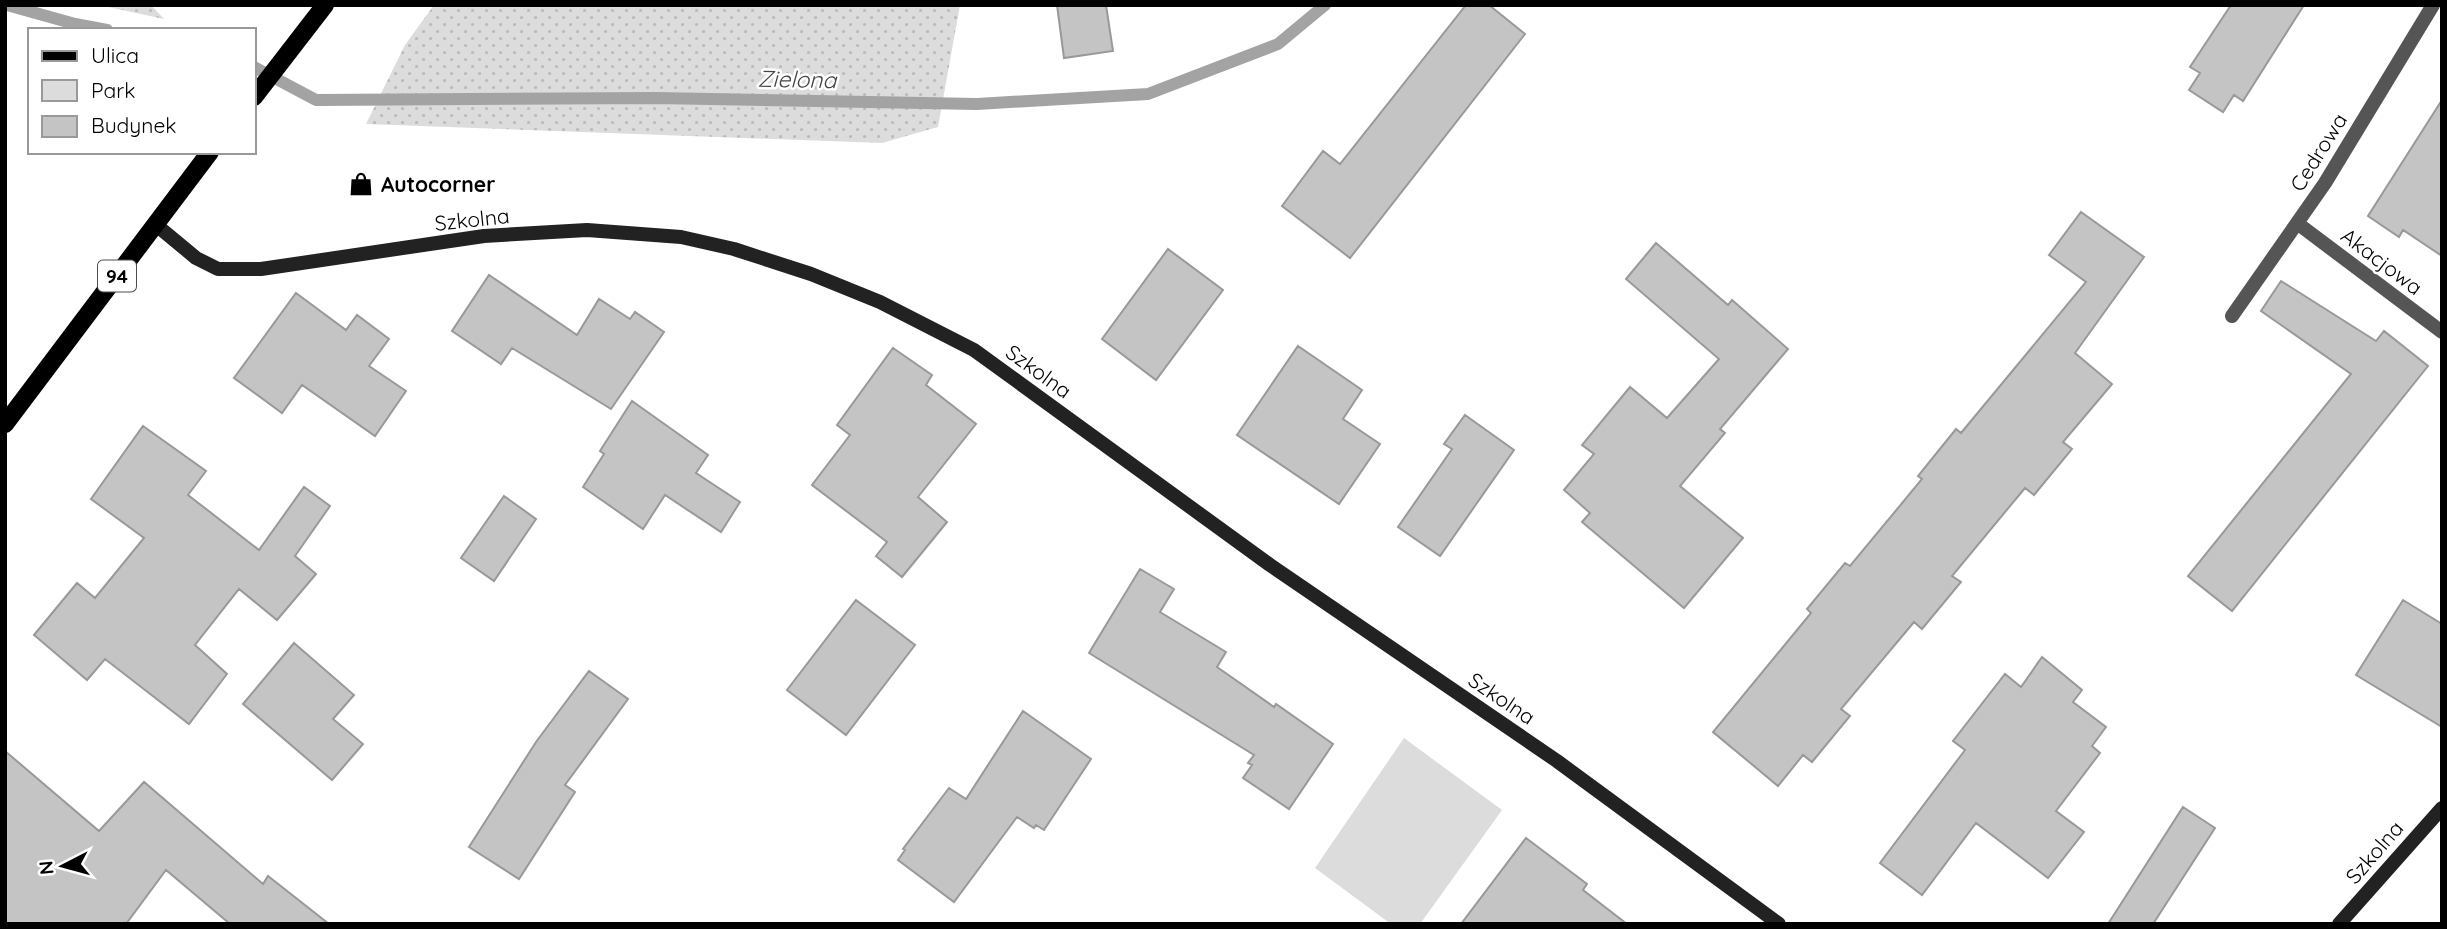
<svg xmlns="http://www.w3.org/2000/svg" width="2447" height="929" font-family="Quicksand,sans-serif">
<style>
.grass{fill:url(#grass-dots)}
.green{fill:#dcdcdc}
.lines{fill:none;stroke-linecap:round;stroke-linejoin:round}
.stream{stroke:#a3a3a3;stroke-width:12}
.building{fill:#c4c4c4;stroke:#999;stroke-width:2}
.street{stroke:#555;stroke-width:14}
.secondary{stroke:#222;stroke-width:14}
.primary{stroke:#000;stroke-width:18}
.labels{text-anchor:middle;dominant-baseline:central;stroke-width:5;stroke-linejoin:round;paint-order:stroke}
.shield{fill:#fff;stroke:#4c4c4c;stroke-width:2}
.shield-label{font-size:19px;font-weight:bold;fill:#000}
.street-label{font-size:21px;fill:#000;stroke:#fff}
.poi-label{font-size:21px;font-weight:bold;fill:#000;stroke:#fff;text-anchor:start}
.water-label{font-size:23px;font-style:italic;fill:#444;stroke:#fff}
</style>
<defs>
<pattern id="grass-dots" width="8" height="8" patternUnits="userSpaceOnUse" patternTransform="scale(1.75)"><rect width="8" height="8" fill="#dcdcdc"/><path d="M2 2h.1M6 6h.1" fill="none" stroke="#bbb" stroke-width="1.8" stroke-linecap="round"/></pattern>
</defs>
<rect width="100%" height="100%" fill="#fff"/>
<path class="grass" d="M 99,5 L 151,5 L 164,19 Z
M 434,5 L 960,5 L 938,127 L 882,143 L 366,124 L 405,45 Z"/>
<path class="green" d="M 1404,738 L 1502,810 L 1420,924 L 1391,924 L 1315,868 Z"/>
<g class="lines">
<path class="stream" d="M 7,5 L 75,24 L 107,30
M 254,67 L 316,100 L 656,98 L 977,104 L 1148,94 L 1278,44 L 1325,5"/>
</g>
<path class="building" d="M 1057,5 L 1106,5 L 1113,51 L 1064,58 Z
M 1466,5 L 1489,5 L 1525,34 L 1350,258 L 1282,206 L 1323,151 L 1340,164 Z
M 2231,5 L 2304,5 L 2243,101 L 2234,95 L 2223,112 L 2189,90 L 2200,73 L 2190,67 Z
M 2442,100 L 2442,256 L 2403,230 L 2399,237 L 2368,216 Z
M 2081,212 L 2144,257 L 2075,353 L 2112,384 L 2063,442 L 2072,449 L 2034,495 L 2025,488 L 1952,576 L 1961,582 L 1922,629 L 1914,622 L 1841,709 L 1850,716 L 1812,762 L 1803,755 L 1778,786 L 1713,732 L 1811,613 L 1807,609 L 1845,563 L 1850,566 L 1922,479 L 1918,476 L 1956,429 L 1961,433 L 2086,282 L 2049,255 Z
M 1656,243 L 1728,305 L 1732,300 L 1788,349 L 1720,429 L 1725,433 L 1680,486 L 1743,538 L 1684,608 L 1582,522 L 1590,513 L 1564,490 L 1594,454 L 1582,445 L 1630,387 L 1667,418 L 1719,359 L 1626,279 Z
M 1168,249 L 1223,290 L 1156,380 L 1102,339 Z
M 489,275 L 577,335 L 599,299 L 630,319 L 635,312 L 664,332 L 611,409 L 512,348 L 501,364 L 452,331 Z
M 2281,281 L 2376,341 L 2384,331 L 2428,366 L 2232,611 L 2188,576 L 2351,374 L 2261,311 Z
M 296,293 L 346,330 L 357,315 L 389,339 L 369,366 L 406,391 L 375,436 L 302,385 L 282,413 L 234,378 Z
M 1298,346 L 1362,390 L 1343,419 L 1380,444 L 1339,504 L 1237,435 Z
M 893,348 L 932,375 L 926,385 L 976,424 L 918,497 L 947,522 L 902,577 L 876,556 L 887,542 L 812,485 L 850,435 L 837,425 Z
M 632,401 L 708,455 L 696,473 L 740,502 L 721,532 L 665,495 L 643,529 L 583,487 L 604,454 L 600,451 Z
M 1465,415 L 1514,450 L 1440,556 L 1398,527 L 1452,449 L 1444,444 Z
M 143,426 L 206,471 L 188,495 L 259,550 L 304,487 L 330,506 L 295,556 L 316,574 L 277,620 L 239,589 L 195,645 L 227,674 L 189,724 L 105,659 L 87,680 L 34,635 L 77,583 L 95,598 L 144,538 L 91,499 Z
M 504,496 L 536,519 L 494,581 L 461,558 Z
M 1140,569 L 1174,589 L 1160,612 L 1226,652 L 1217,667 L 1274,707 L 1276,704 L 1333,744 L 1289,809 L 1243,778 L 1252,765 L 1248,763 L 1254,755 L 1089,653 Z
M 856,600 L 915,645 L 846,735 L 787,690 Z
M 2403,600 L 2442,624 L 2442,727 L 2356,675 Z
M 294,643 L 354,695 L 333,719 L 363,744 L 332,780 L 243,704 Z
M 2042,657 L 2082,690 L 2073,702 L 2106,727 L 2092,746 L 2100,753 L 2056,811 L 2084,832 L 2048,878 L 1976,823 L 1922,895 L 1880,863 L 1965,750 L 1953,741 L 2005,674 L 2021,687 Z
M 589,671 L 628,699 L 565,785 L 575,792 L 519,879 L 469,847 L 536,742 Z
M 1023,711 L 1091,759 L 1044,830 L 1036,825 L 1034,828 L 1017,817 L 954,902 L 898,860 L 905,850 L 903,849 L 949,788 L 966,799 Z
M 5,751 L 99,831 L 144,782 L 263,884 L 268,876 L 329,924 L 230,924 L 166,870 L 126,924 L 5,924 Z
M 2183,807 L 2215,828 L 2153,924 L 2108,924 Z
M 1526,838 L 1587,884 L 1583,890 L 1627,924 L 1461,924 Z"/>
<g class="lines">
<path class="street" d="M 2297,223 L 2442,332
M 2232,316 L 2325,183 L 2433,5"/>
<path class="secondary" d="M 155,224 L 196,258 L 218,269 L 261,269 L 484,236 L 587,230 L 681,237 L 734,249 L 811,274 L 880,302 L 974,350 L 1270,565 L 1557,761 L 1779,924
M 2339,924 L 2442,808"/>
<path class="primary" d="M 254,97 L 325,5
M 5,424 L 210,152"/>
</g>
<defs>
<g id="shop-bare" transform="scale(1.89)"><path d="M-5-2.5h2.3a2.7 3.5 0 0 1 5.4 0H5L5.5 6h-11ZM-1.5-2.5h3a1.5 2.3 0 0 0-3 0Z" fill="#000" stroke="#fff" stroke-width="2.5" paint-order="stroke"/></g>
</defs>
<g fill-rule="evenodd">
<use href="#shop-bare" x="361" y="184"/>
</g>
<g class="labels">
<rect class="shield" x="98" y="260.5" width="38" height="31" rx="5"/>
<g class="shield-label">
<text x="117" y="276">94</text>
</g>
<g class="street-label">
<text transform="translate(2318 152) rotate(-58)">Cedrowa</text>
<text transform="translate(472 219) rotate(-6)">Szkolna</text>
<text transform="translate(2382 261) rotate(37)">Akacjowa</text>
<text transform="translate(1039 371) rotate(36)">Szkolna</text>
<text transform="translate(1502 698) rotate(34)">Szkolna</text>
<text transform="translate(2374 852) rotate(-49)">Szkolna</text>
</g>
<g class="poi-label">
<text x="381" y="184">Autocorner</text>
</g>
<g class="water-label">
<text transform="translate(797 79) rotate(1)">Zielona</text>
</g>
</g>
<rect width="2447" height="929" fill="none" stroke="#000000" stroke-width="14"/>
<rect x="28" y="28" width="228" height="126" fill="#ffffff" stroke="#999999" stroke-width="2"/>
<rect x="42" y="51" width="35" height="10" fill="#000000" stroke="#999999" stroke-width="2"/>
<text x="91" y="63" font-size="21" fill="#000000">Ulica</text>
<rect x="42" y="80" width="35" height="21" fill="#dcdcdc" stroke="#999999" stroke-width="2"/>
<text x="91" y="98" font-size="21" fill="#000000">Park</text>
<rect x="42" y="116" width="35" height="21" fill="#c4c4c4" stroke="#999999" stroke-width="2"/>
<text x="91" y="133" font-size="21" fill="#000000">Budynek</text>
<g transform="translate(63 866) rotate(264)" stroke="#ffffff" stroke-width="5" paint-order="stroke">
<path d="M0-5L12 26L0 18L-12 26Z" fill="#000000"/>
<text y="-10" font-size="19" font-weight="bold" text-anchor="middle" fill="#000000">N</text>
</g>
</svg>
